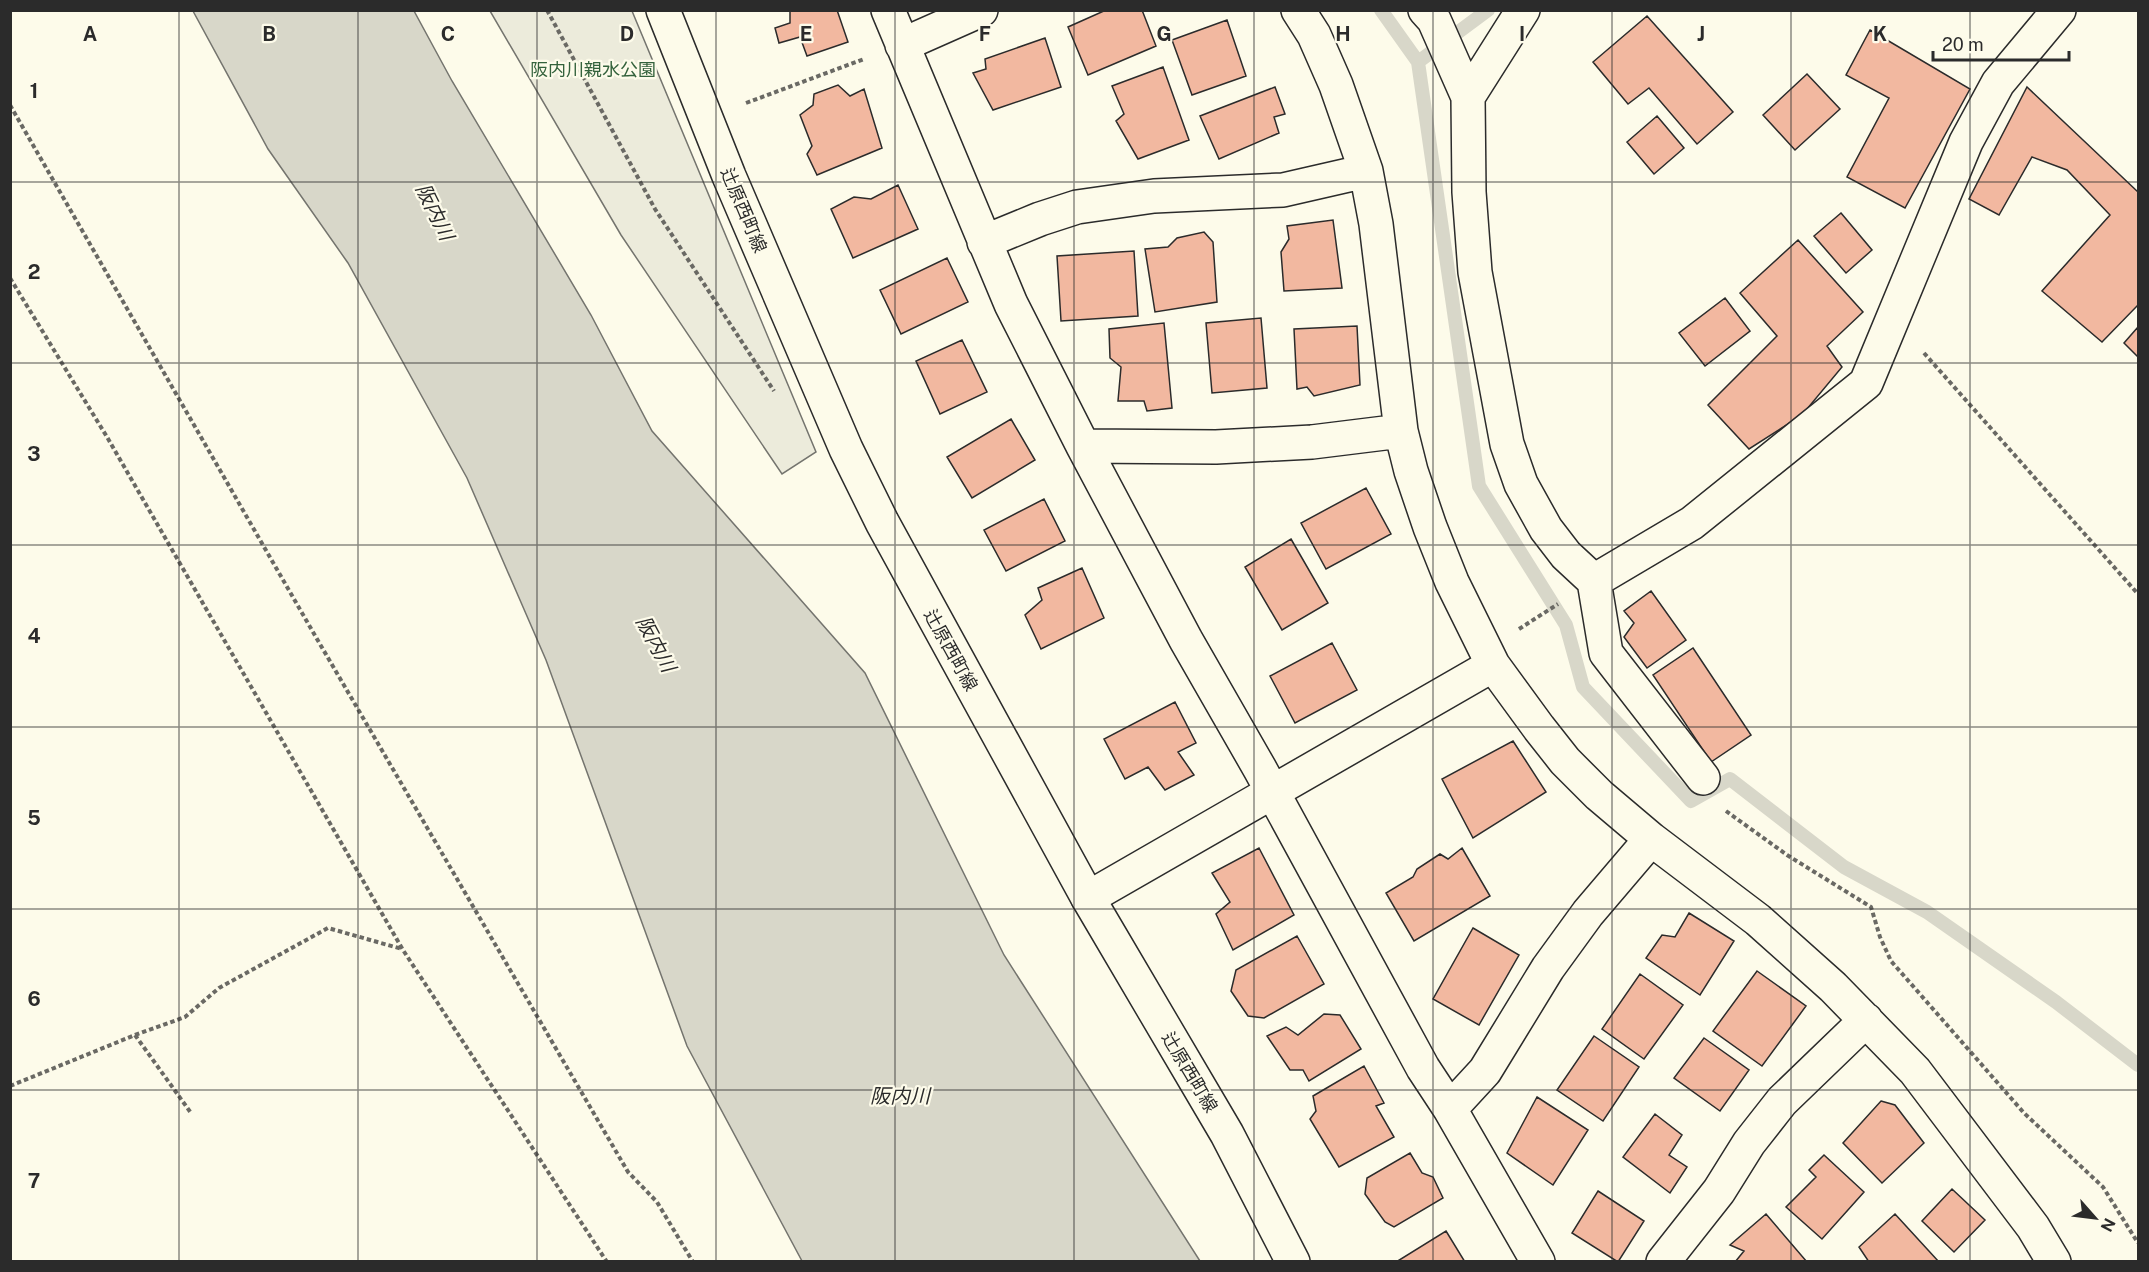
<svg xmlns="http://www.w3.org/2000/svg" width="2149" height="1272" font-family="'Public Sans','Noto Sans JP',sans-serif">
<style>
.green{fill:#ecebdb;stroke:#74746e;stroke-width:1.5}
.water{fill:#d8d7c9;stroke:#74746e;stroke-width:1.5}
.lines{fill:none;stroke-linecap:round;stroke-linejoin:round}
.stream{stroke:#d8d7c9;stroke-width:14}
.building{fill:#f2b8a0;stroke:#2b2b2b;stroke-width:1.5}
.minor-casing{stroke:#2b2b2b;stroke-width:36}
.major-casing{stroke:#2b2b2b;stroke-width:36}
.path{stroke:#6a6964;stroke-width:4;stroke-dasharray:4.5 3;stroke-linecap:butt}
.minor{stroke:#fdfbea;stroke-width:33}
.major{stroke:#fdfbea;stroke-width:33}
.grid{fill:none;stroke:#2b2b2b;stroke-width:1.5;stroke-opacity:0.55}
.labels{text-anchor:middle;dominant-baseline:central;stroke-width:4.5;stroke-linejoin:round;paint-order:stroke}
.park-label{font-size:18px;fill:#34623c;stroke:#fdfbea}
.street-label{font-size:18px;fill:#2b2b2b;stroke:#fdfbea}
.water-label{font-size:20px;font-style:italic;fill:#2b2b2b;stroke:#fdfbea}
.grid-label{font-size:20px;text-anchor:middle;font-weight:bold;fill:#2b2b2b;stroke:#fdfbea;stroke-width:4.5;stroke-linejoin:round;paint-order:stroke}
</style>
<rect width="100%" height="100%" fill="#fdfbea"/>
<path class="green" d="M 490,11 L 632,11 L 816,452 L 782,474 L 621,235 Z"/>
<path class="water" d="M 193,11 L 414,11 L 452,81 L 591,315 L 652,431 L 865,673 L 1004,955 L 1200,1261 L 802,1261 L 687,1046 L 546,660 L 467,478 L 348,263 L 268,149 Z"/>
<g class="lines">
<path class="stream" d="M 1381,10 L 1418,62 L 1479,486 L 1566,625 L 1583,687 L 1691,801 L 1730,779 L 1844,867 L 1927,912 L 2056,1002 L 2138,1065
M 1418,62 L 1488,10"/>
</g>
<path class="building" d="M 790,10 L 837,10 L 848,42 L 807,56 L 800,37 L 779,43 L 775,28 L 790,23 Z
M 1106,10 L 1142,10 L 1156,46 L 1088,75 L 1068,27 Z
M 1647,16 L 1733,112 L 1697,144 L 1649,88 L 1628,104 L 1593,62 Z
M 1227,20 L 1246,76 L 1192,95 L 1172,40 Z
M 1870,30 L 1970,89 L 1905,208 L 1847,177 L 1889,98 L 1846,75 Z
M 1045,38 L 1061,87 L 993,110 L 973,73 L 986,69 L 985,59 Z
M 1163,67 L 1189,140 L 1138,159 L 1116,121 L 1124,114 L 1112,86 Z
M 1807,74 L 1840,109 L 1795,150 L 1763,115 Z
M 838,85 L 850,96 L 864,89 L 882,148 L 817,175 L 807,154 L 812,146 L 800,115 L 813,105 L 814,94 Z
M 1275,87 L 1285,114 L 1274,117 L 1279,133 L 1219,159 L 1200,116 Z
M 2027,87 L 2138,192 L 2138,305 L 2102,342 L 2042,291 L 2110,215 L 2067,170 L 2032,157 L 1999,215 L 1969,199 Z
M 1657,116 L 1684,148 L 1654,174 L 1627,142 Z
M 898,185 L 918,229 L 853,258 L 831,209 L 854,197 L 871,199 Z
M 1841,213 L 1872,250 L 1846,273 L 1814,236 Z
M 1333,220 L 1342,288 L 1284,291 L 1281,252 L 1289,239 L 1287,226 Z
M 1204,232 L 1213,242 L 1217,302 L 1155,312 L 1145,249 L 1168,247 L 1177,238 Z
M 1798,240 L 1863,312 L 1827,346 L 1842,367 L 1802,415 L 1749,449 L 1708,405 L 1777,336 L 1740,293 Z
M 1134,251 L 1138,316 L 1061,321 L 1057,256 Z
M 947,258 L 968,302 L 901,334 L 880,290 Z
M 1725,298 L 1750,331 L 1705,366 L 1679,333 Z
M 1261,318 L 1267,388 L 1212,393 L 1206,323 Z
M 1164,323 L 1172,408 L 1147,411 L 1144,401 L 1118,401 L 1121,367 L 1110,358 L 1109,329 Z
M 1357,326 L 1360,385 L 1314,396 L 1307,387 L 1297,389 L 1294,329 Z
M 2138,327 L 2138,357 L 2124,343 Z
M 962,340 L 987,392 L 940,414 L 916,361 Z
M 1011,419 L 1035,460 L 972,498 L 947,457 Z
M 1366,488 L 1391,534 L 1326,569 L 1301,523 Z
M 1044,499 L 1065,541 L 1006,571 L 984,530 Z
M 1291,539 L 1328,603 L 1282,630 L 1245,567 Z
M 1082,568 L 1104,618 L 1041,649 L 1025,615 L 1042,600 L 1038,588 Z
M 1651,591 L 1686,640 L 1647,668 L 1624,637 L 1634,623 L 1624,611 Z
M 1332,643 L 1357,690 L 1295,723 L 1270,676 Z
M 1693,648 L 1751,735 L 1711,762 L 1653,675 Z
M 1175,702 L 1196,743 L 1178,752 L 1194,775 L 1165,790 L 1148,767 L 1125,779 L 1104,739 Z
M 1513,741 L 1546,792 L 1473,838 L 1442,779 Z
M 1259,848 L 1294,915 L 1233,950 L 1216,914 L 1230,902 L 1212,873 Z
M 1462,848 L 1490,896 L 1414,941 L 1386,893 L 1413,877 L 1417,869 L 1440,854 L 1448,859 Z
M 1689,913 L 1734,941 L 1700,995 L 1646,958 L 1662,935 L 1675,937 Z
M 1473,928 L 1519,955 L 1479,1025 L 1433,999 Z
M 1297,936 L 1324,984 L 1264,1018 L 1248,1016 L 1231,991 L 1236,970 Z
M 1757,971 L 1806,1006 L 1762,1066 L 1713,1031 Z
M 1640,974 L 1683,1005 L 1644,1059 L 1602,1029 Z
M 1324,1014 L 1340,1015 L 1361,1049 L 1309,1081 L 1303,1070 L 1290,1070 L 1267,1036 L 1286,1027 L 1298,1035 Z
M 1594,1036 L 1639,1067 L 1603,1121 L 1557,1090 Z
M 1704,1038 L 1749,1070 L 1720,1111 L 1674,1078 Z
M 1364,1066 L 1384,1103 L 1376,1106 L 1394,1137 L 1339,1167 L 1310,1119 L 1316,1111 L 1313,1096 Z
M 1537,1097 L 1588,1130 L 1553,1185 L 1507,1153 Z
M 1881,1101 L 1895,1105 L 1924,1143 L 1882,1183 L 1843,1143 Z
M 1655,1114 L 1682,1135 L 1669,1155 L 1687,1167 L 1670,1193 L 1623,1157 Z
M 1410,1153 L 1422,1173 L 1433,1177 L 1443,1198 L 1394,1227 L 1385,1222 L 1365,1194 L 1367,1178 Z
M 1824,1155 L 1864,1192 L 1822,1239 L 1786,1207 L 1816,1177 L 1809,1170 Z
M 1952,1189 L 1985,1220 L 1954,1252 L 1922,1221 Z
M 1598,1191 L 1644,1221 L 1618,1262 L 1572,1233 Z
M 1766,1214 L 1807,1262 L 1735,1262 L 1744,1251 L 1730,1245 Z
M 1895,1214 L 1939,1262 L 1869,1262 L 1859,1247 Z
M 1446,1231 L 1465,1262 L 1396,1262 Z"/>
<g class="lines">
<g class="minor-casing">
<path id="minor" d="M 888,10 L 1011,304 L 1083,446 L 1186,640 L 1260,769 L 1423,1068 L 1450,1109 L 1538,1262
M 1298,10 L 1314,35 L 1336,85 L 1366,171 L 1376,224 L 1401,431 L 1411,471 L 1430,527 L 1452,582 L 1493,665 L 1539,728 L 1565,761 L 1599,795 L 1651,839 L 1758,920 L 1833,987 L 1915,1071 L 2033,1227 L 2054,1262
M 1425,10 L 1434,20 L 1468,97 L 1523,10
M 902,45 L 981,10
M 1468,97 L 1469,192 L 1475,272 L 1507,444 L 1521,484 L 1546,529 L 1566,555 L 1594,581
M 984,242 L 1040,219 L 1077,207 L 1154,196 L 1283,190 L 1366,171
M 1083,446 L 1216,447 L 1312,442 L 1401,431
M 1703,778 L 1606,653 L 1594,581 L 1692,523 L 1866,383 L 1966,142 L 1998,83 L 2059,10
M 1088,898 L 1493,665
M 1450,1109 L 1485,1071 L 1548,968 L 1588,913 L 1651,839
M 1663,1262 L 1719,1191 L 1749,1143 L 1782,1101 L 1866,1020"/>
</g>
<g class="major-casing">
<path id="major" d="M 663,10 L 729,176 L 846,449 L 882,522 L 1088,898 L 1227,1134 L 1293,1262"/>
</g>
<path class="path" d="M 547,10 L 655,209 L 774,391
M 746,103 L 864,59
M 10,105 L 317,639 L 628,1172 L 657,1202 L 693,1262
M 10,278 L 107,437 L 403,950 L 607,1262
M 1924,353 L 2138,594
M 1519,629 L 1558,604
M 1726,811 L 1787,855 L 1871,907 L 1880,937 L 1891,961 L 2024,1113 L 2103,1187 L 2138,1243
M 135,1035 L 185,1017 L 219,988 L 328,928 L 402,949
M 10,1086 L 135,1035 L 191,1113"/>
<use href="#minor" class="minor"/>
<use href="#major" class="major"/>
</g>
<path class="grid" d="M 179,10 L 179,1262M 358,10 L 358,1262M 537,10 L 537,1262M 716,10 L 716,1262M 895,10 L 895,1262M 1074,10 L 1074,1262M 1254,10 L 1254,1262M 1433,10 L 1433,1262M 1612,10 L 1612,1262M 1791,10 L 1791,1262M 1970,10 L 1970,1262M 10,182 L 2138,182M 10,363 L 2138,363M 10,545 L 2138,545M 10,727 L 2138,727M 10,909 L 2138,909M 10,1090 L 2138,1090"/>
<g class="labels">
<g class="park-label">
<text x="593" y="69">阪内川親水公園</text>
</g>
<g class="street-label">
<text transform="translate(744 210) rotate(67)">辻原西町線</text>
<text transform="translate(951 650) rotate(61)">辻原西町線</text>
<text transform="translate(1190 1072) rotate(59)">辻原西町線</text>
</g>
<g class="water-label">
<text transform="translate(435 212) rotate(64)">阪内川</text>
<text transform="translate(656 644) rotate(62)">阪内川</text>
<text x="900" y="1096">阪内川</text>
</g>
</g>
<g class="grid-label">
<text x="90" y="41">A</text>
<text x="269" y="41">B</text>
<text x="448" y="41">C</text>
<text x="627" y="41">D</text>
<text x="806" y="41">E</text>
<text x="985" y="41">F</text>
<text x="1164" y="41">G</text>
<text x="1343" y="41">H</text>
<text x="1522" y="41">I</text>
<text x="1701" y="41">J</text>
<text x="1880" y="41">K</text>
<text x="34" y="98">1</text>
<text x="34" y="279">2</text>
<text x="34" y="461">3</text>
<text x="34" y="643">4</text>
<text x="34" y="825">5</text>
<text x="34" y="1006">6</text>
<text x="34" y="1188">7</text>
</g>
<rect width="2149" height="1272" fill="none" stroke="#2b2b2b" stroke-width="24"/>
<g transform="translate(2095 1218) rotate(118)" stroke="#fdfbea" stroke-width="4.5" paint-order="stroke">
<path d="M0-4.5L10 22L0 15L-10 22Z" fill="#2b2b2b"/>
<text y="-9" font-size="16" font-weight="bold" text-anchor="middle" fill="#2b2b2b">N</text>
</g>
<path d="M1933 51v9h136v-9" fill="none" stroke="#2b2b2b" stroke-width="3"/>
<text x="1942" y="51" font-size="18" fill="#2b2b2b" stroke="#fdfbea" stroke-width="4.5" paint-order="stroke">20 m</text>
</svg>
